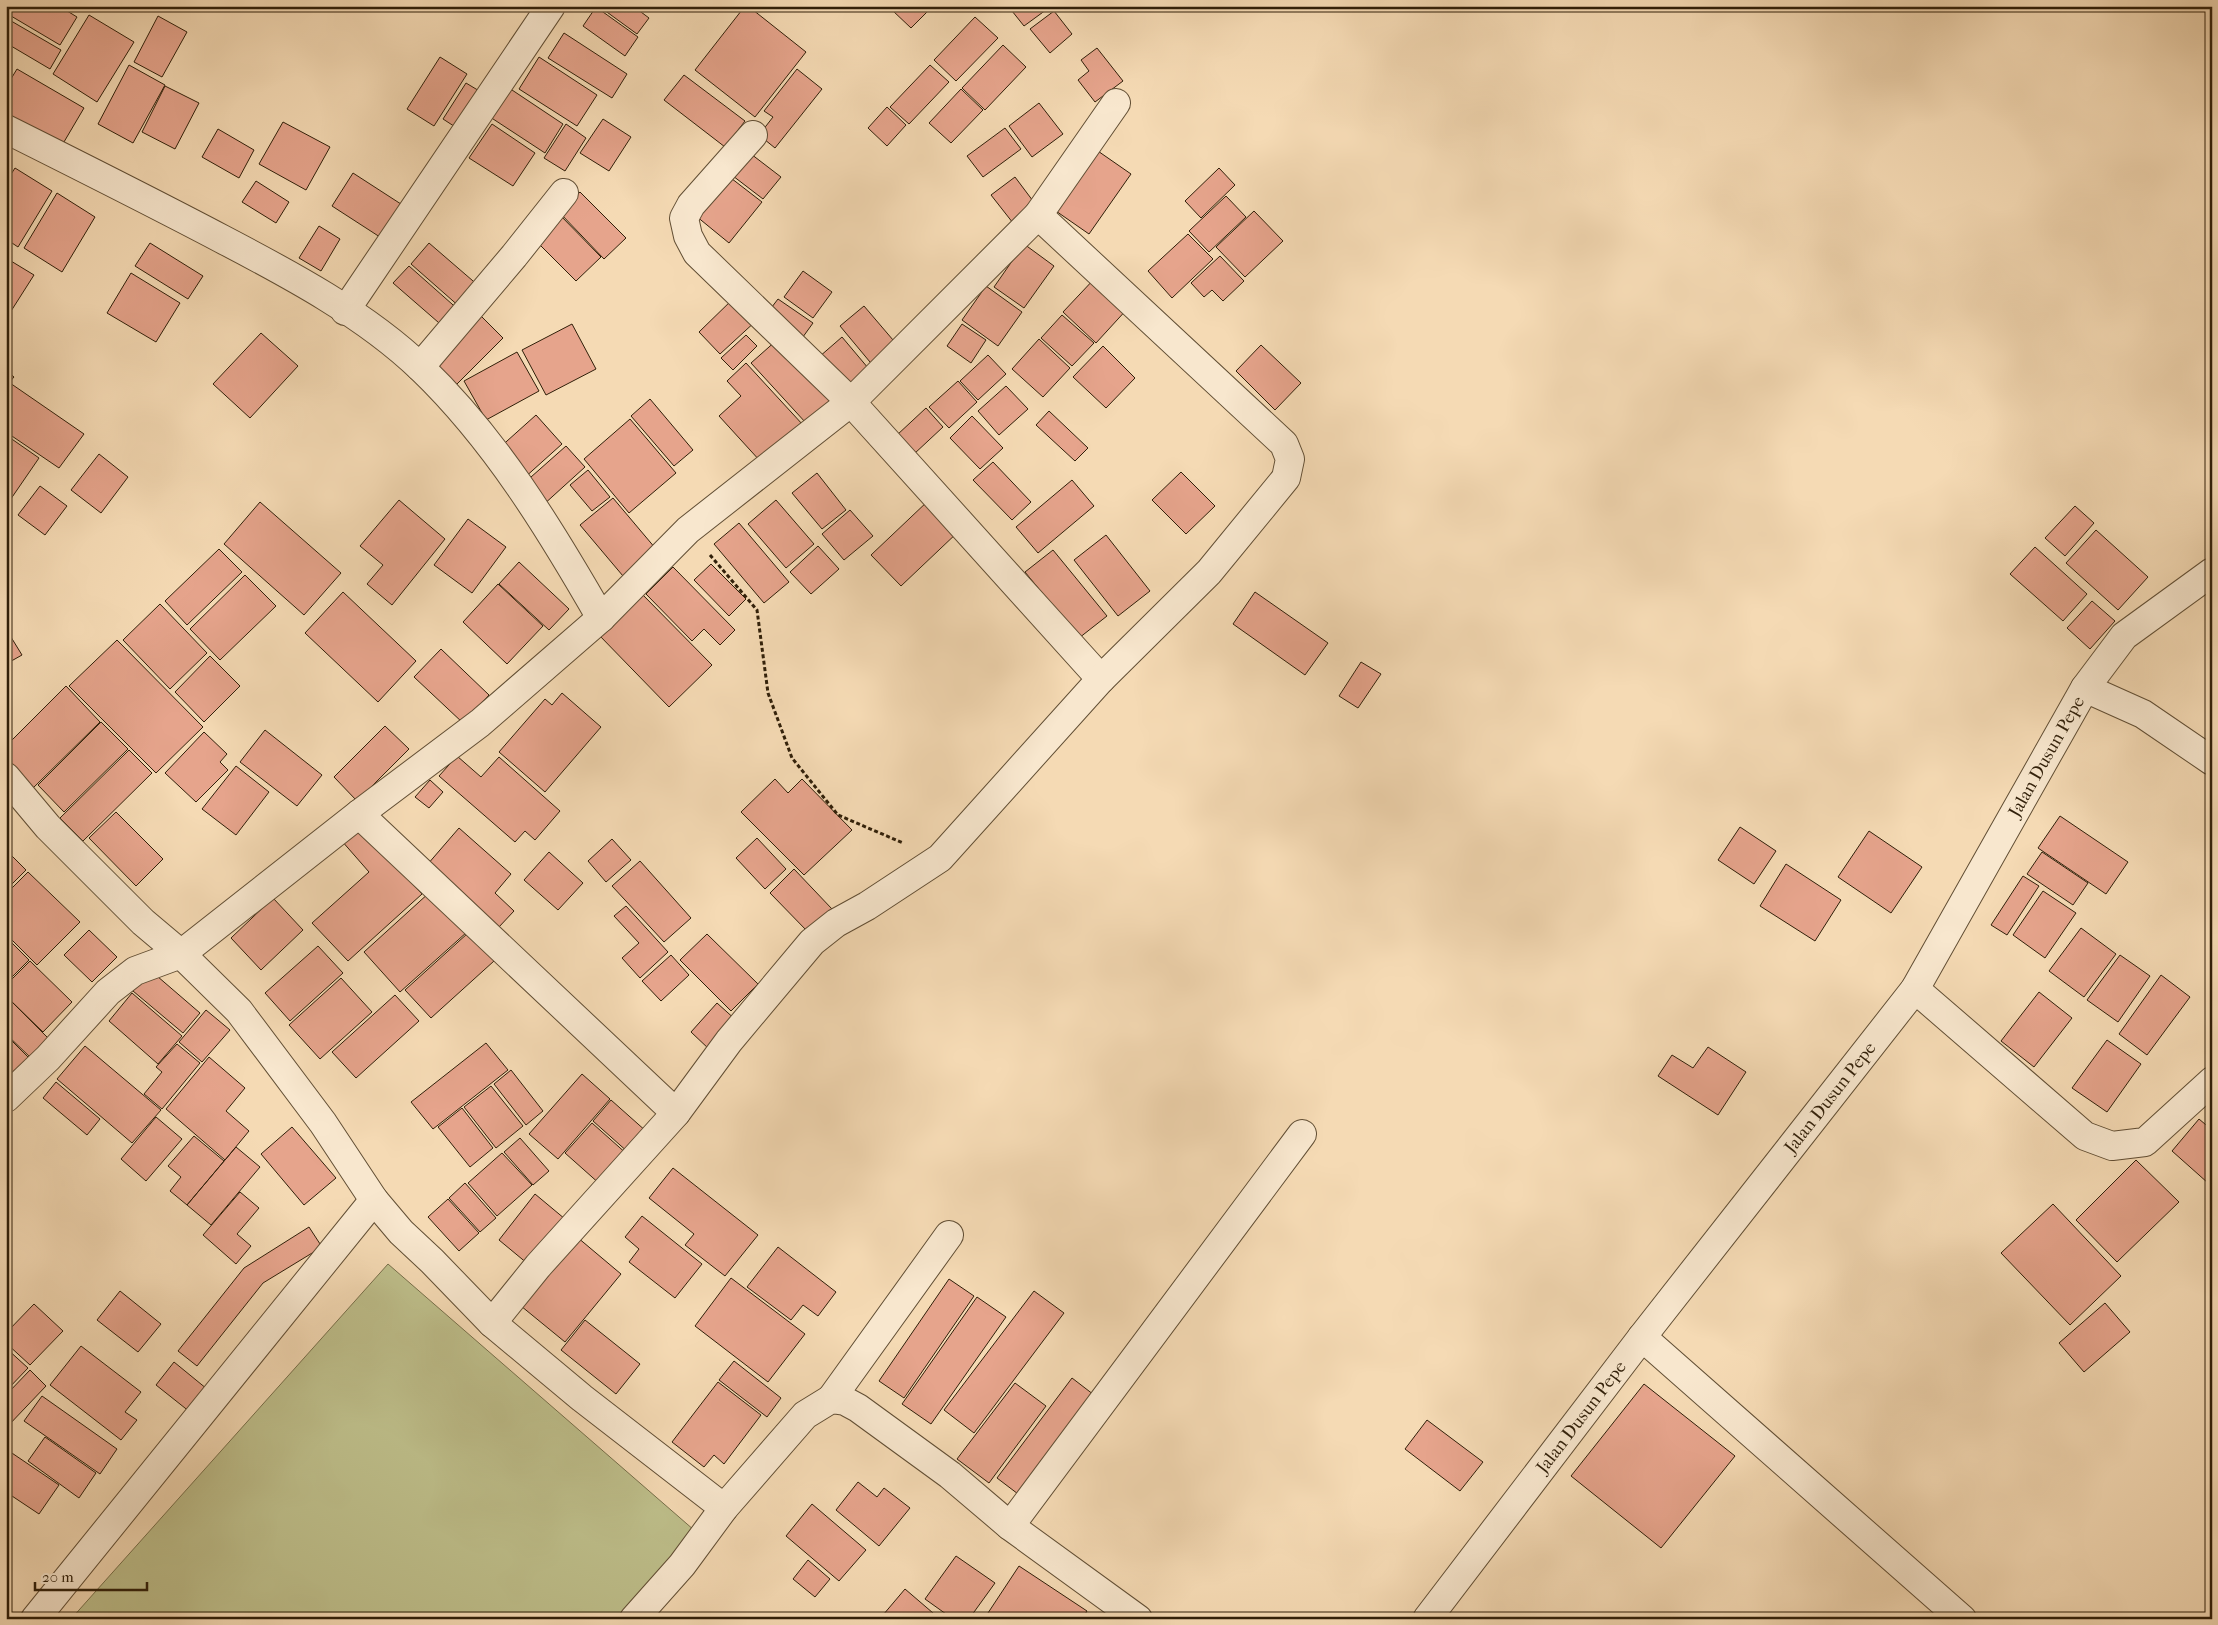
<svg xmlns="http://www.w3.org/2000/svg" width="2218" height="1625" font-family="'IM FELL French Canon',serif">
<style>
.green{fill:#bebf8b;stroke:#776f4a}
.building{fill:#e6a48c;stroke:#301f09}
.lines{fill:none;stroke-linecap:round;stroke-linejoin:round}
.minor-casing{stroke:#614e34;stroke-width:30}
.path{stroke:#301f09;stroke-width:3;stroke-dasharray:4 2.5;stroke-linecap:butt}
.minor{stroke:#f8e7ce;stroke-width:28}
.labels{text-anchor:middle;dominant-baseline:central;stroke-width:4;stroke-linejoin:round;paint-order:stroke}
.street-label{font-size:18px;fill:#301f09;stroke:#f8e7ce}
</style>
<rect width="100%" height="100%" fill="#f5dab4"/>
<filter id="stains"><feTurbulence type="fractalNoise" baseFrequency=".004" numOctaves="4"/><feColorMatrix values="0 0 0 0 .2 0 0 0 0 .09 0 0 0 0 .02 0 0 0 .5 -.17"/></filter>
<radialGradient id="worn" r=".72"><stop offset=".6" stop-color="#630" stop-opacity="0"/><stop offset="1" stop-color="#630" stop-opacity=".3"/></radialGradient>
<path class="green" d="M 388,1264 L 702,1537 L 634,1619 L 71,1619 Z"/>
<path class="building" d="M 6,6 L 59,6 L 77,17 L 60,45 L 6,13 Z
M 85,6 L 96,6 L 93,11 Z
M 633,6 L 649,18 L 637,34 L 600,7 Z
M 745,6 L 748,6 L 806,52 L 755,117 L 695,70 Z
M 896,6 L 933,6 L 911,28 L 892,10 Z
M 1008,6 L 1050,6 L 1050,7 L 1024,26 Z
M 596,7 L 638,37 L 625,56 L 583,26 Z
M 1054,11 L 1072,34 L 1050,53 L 1030,29 Z
M 89,15 L 134,42 L 97,102 L 53,74 Z
M 158,16 L 187,32 L 162,77 L 134,62 Z
M 975,17 L 998,38 L 956,81 L 934,60 Z
M 6,18 L 61,50 L 50,69 L 6,43 Z
M 564,33 L 627,74 L 612,98 L 548,58 Z
M 1003,45 L 1026,67 L 985,110 L 962,88 Z
M 1097,48 L 1123,81 L 1095,102 L 1078,80 L 1089,71 L 1081,60 Z
M 440,57 L 467,74 L 434,126 L 407,109 Z
M 539,57 L 597,95 L 577,126 L 519,89 Z
M 129,65 L 165,85 L 133,143 L 98,124 Z
M 930,65 L 949,82 L 909,124 L 890,107 Z
M 17,69 L 84,108 L 61,147 L 6,115 L 6,87 Z
M 797,69 L 822,89 L 775,148 L 759,135 L 773,117 L 764,111 Z
M 684,75 L 745,121 L 725,147 L 664,100 Z
M 466,83 L 486,95 L 463,132 L 443,119 Z
M 165,86 L 199,103 L 175,149 L 142,132 Z
M 506,86 L 563,124 L 545,153 L 487,115 Z
M 961,89 L 983,110 L 951,143 L 929,123 Z
M 1039,103 L 1063,134 L 1032,157 L 1009,126 Z
M 887,107 L 906,125 L 887,146 L 868,128 Z
M 603,119 L 631,137 L 609,171 L 580,153 Z
M 283,122 L 330,147 L 306,190 L 259,164 Z
M 492,124 L 535,153 L 513,186 L 469,158 Z
M 566,124 L 586,138 L 565,171 L 544,158 Z
M 1005,128 L 1021,149 L 983,177 L 967,156 Z
M 218,129 L 254,150 L 239,178 L 202,157 Z
M 1095,149 L 1131,174 L 1089,234 L 1053,209 Z
M 751,154 L 781,177 L 763,199 L 733,176 Z
M 15,168 L 52,191 L 18,247 L 6,239 L 6,182 Z
M 1219,168 L 1235,185 L 1201,218 L 1185,201 Z
M 353,173 L 404,206 L 383,239 L 332,206 Z
M 727,175 L 762,202 L 729,243 L 696,216 Z
M 1015,177 L 1036,205 L 1013,223 L 991,195 Z
M 256,181 L 289,202 L 276,223 L 242,202 Z
M 580,192 L 626,238 L 604,259 L 559,212 Z
M 57,193 L 95,217 L 62,272 L 24,248 Z
M 1226,196 L 1246,217 L 1209,252 L 1189,231 Z
M 1254,211 L 1283,241 L 1245,277 L 1216,247 Z
M 558,213 L 601,257 L 576,281 L 533,238 Z
M 319,226 L 340,239 L 321,271 L 299,258 Z
M 1188,234 L 1213,259 L 1172,298 L 1148,271 Z
M 150,243 L 203,276 L 188,299 L 135,266 Z
M 429,243 L 480,287 L 461,308 L 411,264 Z
M 1024,244 L 1054,266 L 1024,308 L 994,287 Z
M 1220,256 L 1244,281 L 1223,301 L 1212,290 L 1204,297 L 1191,283 Z
M 6,258 L 34,275 L 6,319 Z
M 409,266 L 461,312 L 446,329 L 393,283 Z
M 803,271 L 832,292 L 813,318 L 784,297 Z
M 131,273 L 180,303 L 156,342 L 107,313 Z
M 1096,277 L 1129,307 L 1096,343 L 1063,312 Z
M 986,286 L 1022,312 L 998,346 L 962,320 Z
M 735,297 L 757,320 L 720,354 L 699,332 Z
M 778,299 L 813,323 L 800,341 L 765,316 Z
M 864,306 L 899,347 L 875,368 L 840,326 Z
M 478,313 L 503,338 L 450,391 L 425,366 Z
M 1062,315 L 1094,343 L 1072,366 L 1041,338 Z
M 572,324 L 596,369 L 546,395 L 522,350 Z
M 962,324 L 986,340 L 971,363 L 947,346 Z
M 261,333 L 298,366 L 250,418 L 213,384 Z
M 746,335 L 757,346 L 733,370 L 721,358 Z
M 842,337 L 874,375 L 852,395 L 819,357 Z
M 778,339 L 833,400 L 806,423 L 751,363 Z
M 1039,339 L 1070,368 L 1043,397 L 1012,369 Z
M 1261,345 L 1301,383 L 1275,410 L 1236,371 Z
M 1103,346 L 1135,378 L 1106,408 L 1073,377 Z
M 517,352 L 539,391 L 486,420 L 464,381 Z
M 988,355 L 1006,374 L 978,400 L 960,381 Z
M 746,363 L 803,425 L 761,462 L 719,416 L 741,396 L 727,381 Z
M 6,370 L 14,377 L 6,386 Z
M 958,381 L 977,402 L 949,428 L 929,407 Z
M 10,383 L 84,434 L 59,468 L 6,432 L 6,388 Z
M 1006,386 L 1028,409 L 999,435 L 978,411 Z
M 650,399 L 693,450 L 674,466 L 631,416 Z
M 926,408 L 943,427 L 914,454 L 897,435 Z
M 1049,411 L 1088,448 L 1075,461 L 1036,425 Z
M 536,415 L 562,444 L 523,479 L 497,450 Z
M 972,416 L 1003,448 L 980,469 L 950,438 Z
M 630,419 L 676,473 L 629,513 L 584,459 Z
M 6,435 L 39,458 L 6,506 Z
M 566,446 L 585,467 L 542,506 L 522,485 Z
M 99,454 L 128,477 L 101,513 L 71,490 Z
M 993,462 L 1031,502 L 1012,520 L 973,480 Z
M 588,470 L 610,497 L 592,511 L 570,485 Z
M 1181,472 L 1215,506 L 1186,534 L 1152,500 Z
M 817,473 L 846,510 L 822,529 L 792,493 Z
M 1072,480 L 1094,506 L 1038,553 L 1016,527 Z
M 40,486 L 67,506 L 45,535 L 18,515 Z
M 613,498 L 656,549 L 623,576 L 580,525 Z
M 399,500 L 445,539 L 392,605 L 367,584 L 383,565 L 360,546 Z
M 776,500 L 814,544 L 786,568 L 748,524 Z
M 929,500 L 959,531 L 901,586 L 871,555 Z
M 260,502 L 341,573 L 304,615 L 224,544 Z
M 2075,506 L 2094,523 L 2065,556 L 2045,538 Z
M 850,510 L 873,536 L 844,560 L 822,534 Z
M 468,519 L 506,547 L 472,593 L 434,565 Z
M 739,523 L 789,582 L 764,603 L 714,544 Z
M 2096,530 L 2148,577 L 2118,610 L 2066,563 Z
M 1106,535 L 1150,591 L 1118,616 L 1074,560 Z
M 818,546 L 839,569 L 811,594 L 790,572 Z
M 2035,547 L 2087,594 L 2063,621 L 2010,574 Z
M 219,549 L 242,572 L 187,625 L 165,601 Z
M 1053,550 L 1107,616 L 1079,638 L 1025,572 Z
M 519,562 L 569,609 L 549,630 L 499,584 Z
M 711,564 L 746,599 L 729,616 L 694,580 Z
M 673,567 L 735,630 L 720,645 L 704,629 L 692,641 L 646,594 Z
M 245,575 L 276,606 L 220,660 L 190,629 Z
M 498,584 L 543,626 L 507,664 L 463,622 Z
M 343,592 L 416,661 L 378,702 L 305,633 Z
M 640,592 L 712,665 L 669,707 L 598,634 Z
M 1255,592 L 1328,643 L 1305,675 L 1233,624 Z
M 2092,601 L 2115,621 L 2090,649 L 2067,628 Z
M 160,604 L 207,653 L 170,689 L 123,640 Z
M 6,629 L 22,655 L 6,664 Z
M 117,640 L 203,727 L 156,773 L 69,686 Z
M 441,649 L 489,695 L 463,723 L 414,677 Z
M 210,656 L 240,686 L 204,722 L 175,692 Z
M 1361,662 L 1381,674 L 1358,708 L 1339,696 Z
M 66,686 L 100,722 L 31,790 L 6,765 L 6,746 Z
M 562,693 L 601,727 L 545,792 L 499,752 L 545,699 L 552,705 Z
M 101,722 L 128,749 L 64,812 L 38,785 Z
M 385,726 L 409,749 L 357,801 L 334,777 Z
M 265,730 L 322,775 L 297,806 L 240,762 Z
M 204,732 L 227,754 L 220,762 L 228,770 L 196,802 L 165,773 Z
M 129,750 L 152,773 L 83,841 L 60,818 Z
M 457,756 L 481,777 L 499,757 L 560,811 L 535,840 L 525,831 L 515,842 L 439,776 Z
M 236,766 L 269,792 L 236,835 L 202,809 Z
M 775,779 L 788,793 L 802,779 L 852,830 L 804,875 L 741,812 Z
M 430,780 L 443,792 L 429,808 L 415,797 Z
M 116,812 L 163,859 L 136,886 L 89,838 Z
M 2060,816 L 2128,862 L 2106,894 L 2038,848 Z
M 358,825 L 422,894 L 348,961 L 312,923 L 369,872 L 341,840 Z
M 1740,827 L 1776,851 L 1754,884 L 1718,860 Z
M 459,828 L 511,874 L 495,893 L 514,911 L 498,928 L 427,865 Z
M 1869,831 L 1922,867 L 1891,913 L 1838,877 Z
M 757,838 L 786,869 L 765,889 L 736,858 Z
M 612,839 L 631,860 L 606,882 L 588,861 Z
M 6,850 L 26,870 L 6,890 Z
M 549,852 L 583,883 L 558,910 L 524,880 Z
M 2042,852 L 2088,883 L 2073,905 L 2027,874 Z
M 640,861 L 691,918 L 664,942 L 612,886 Z
M 1786,864 L 1841,900 L 1815,941 L 1760,906 Z
M 794,869 L 832,909 L 808,932 L 770,893 Z
M 28,872 L 80,922 L 37,965 L 6,934 L 6,894 Z
M 2023,876 L 2039,886 L 2007,935 L 1991,925 Z
M 2043,891 L 2076,913 L 2045,958 L 2013,935 Z
M 430,892 L 467,932 L 400,992 L 364,952 Z
M 273,898 L 303,930 L 261,970 L 231,938 Z
M 626,906 L 668,952 L 640,978 L 622,958 L 639,943 L 614,916 Z
M 2081,928 L 2116,954 L 2084,997 L 2049,971 Z
M 89,930 L 117,957 L 92,982 L 64,955 Z
M 468,933 L 494,961 L 431,1018 L 405,990 Z
M 707,934 L 758,984 L 731,1011 L 680,960 Z
M 6,937 L 29,960 L 6,983 Z
M 318,946 L 343,973 L 290,1021 L 265,993 Z
M 671,955 L 689,975 L 661,1001 L 642,981 Z
M 2120,955 L 2150,976 L 2118,1022 L 2087,1000 Z
M 30,961 L 72,1002 L 43,1032 L 6,996 L 6,985 Z
M 150,970 L 200,1013 L 183,1033 L 133,991 Z
M 2161,975 L 2190,997 L 2147,1055 L 2119,1034 Z
M 341,978 L 372,1012 L 320,1059 L 289,1025 Z
M 2039,992 L 2072,1018 L 2034,1067 L 2001,1041 Z
M 132,993 L 182,1036 L 158,1064 L 109,1021 Z
M 395,995 L 419,1021 L 356,1078 L 332,1052 Z
M 6,996 L 49,1039 L 31,1058 L 6,1034 Z
M 717,1003 L 737,1021 L 710,1050 L 691,1032 Z
M 206,1010 L 230,1030 L 202,1062 L 179,1042 Z
M 6,1035 L 30,1059 L 6,1082 Z
M 2107,1040 L 2141,1064 L 2107,1112 L 2072,1088 Z
M 486,1043 L 508,1070 L 433,1129 L 411,1102 Z
M 177,1044 L 200,1063 L 162,1109 L 144,1094 L 162,1072 L 156,1067 Z
M 85,1046 L 161,1110 L 132,1143 L 57,1079 Z
M 1708,1047 L 1746,1072 L 1718,1115 L 1658,1076 L 1672,1055 L 1693,1068 Z
M 209,1057 L 245,1088 L 226,1111 L 249,1131 L 225,1160 L 166,1109 Z
M 511,1070 L 543,1111 L 526,1125 L 494,1084 Z
M 582,1074 L 610,1099 L 558,1159 L 529,1134 Z
M 56,1082 L 100,1119 L 87,1135 L 43,1098 Z
M 491,1086 L 523,1126 L 496,1148 L 464,1107 Z
M 611,1100 L 647,1132 L 629,1153 L 593,1121 Z
M 462,1108 L 493,1148 L 470,1167 L 438,1127 Z
M 156,1117 L 182,1139 L 146,1181 L 121,1159 Z
M 2199,1119 L 2212,1130 L 2212,1179 L 2208,1183 L 2172,1151 Z
M 592,1123 L 628,1155 L 601,1185 L 565,1153 Z
M 292,1127 L 336,1178 L 304,1205 L 261,1154 Z
M 194,1136 L 224,1161 L 187,1205 L 170,1191 L 181,1177 L 168,1166 Z
M 520,1138 L 549,1171 L 533,1185 L 504,1152 Z
M 236,1147 L 260,1167 L 211,1225 L 187,1205 Z
M 502,1153 L 532,1185 L 497,1216 L 468,1183 Z
M 2136,1160 L 2179,1202 L 2117,1262 L 2076,1220 Z
M 673,1168 L 758,1235 L 725,1276 L 685,1245 L 694,1234 L 649,1198 Z
M 465,1183 L 496,1218 L 480,1232 L 449,1198 Z
M 240,1192 L 259,1208 L 237,1234 L 251,1246 L 236,1264 L 203,1235 Z
M 535,1194 L 565,1219 L 528,1264 L 499,1240 Z
M 448,1199 L 479,1233 L 459,1251 L 428,1217 Z
M 2053,1204 L 2121,1276 L 2070,1325 L 2001,1253 Z
M 642,1216 L 702,1264 L 675,1298 L 629,1262 L 639,1249 L 625,1237 Z
M 309,1227 L 322,1247 L 263,1283 L 197,1366 L 178,1351 L 244,1268 Z
M 577,1237 L 621,1274 L 565,1342 L 521,1306 Z
M 778,1247 L 836,1292 L 818,1316 L 803,1305 L 791,1320 L 747,1287 Z
M 731,1278 L 805,1334 L 768,1382 L 695,1326 Z
M 949,1279 L 974,1296 L 904,1398 L 879,1381 Z
M 120,1291 L 161,1324 L 138,1352 L 97,1320 Z
M 1034,1291 L 1064,1313 L 974,1433 L 944,1410 Z
M 977,1297 L 1006,1317 L 931,1424 L 902,1404 Z
M 2105,1303 L 2130,1332 L 2084,1372 L 2059,1343 Z
M 34,1304 L 63,1331 L 30,1365 L 6,1343 L 6,1333 Z
M 585,1320 L 640,1364 L 616,1394 L 561,1350 Z
M 81,1346 L 141,1392 L 125,1412 L 137,1420 L 121,1440 L 50,1385 Z
M 6,1348 L 28,1368 L 6,1391 Z
M 734,1361 L 781,1398 L 767,1417 L 719,1380 Z
M 174,1362 L 207,1389 L 190,1412 L 156,1385 Z
M 30,1370 L 46,1386 L 6,1428 L 6,1395 Z
M 1072,1378 L 1098,1398 L 1022,1497 L 997,1478 Z
M 718,1382 L 761,1415 L 724,1464 L 714,1455 L 704,1467 L 672,1442 Z
M 1015,1383 L 1046,1406 L 989,1483 L 957,1459 Z
M 1644,1384 L 1735,1456 L 1661,1548 L 1571,1476 Z
M 42,1396 L 117,1449 L 100,1474 L 24,1421 Z
M 1427,1420 L 1483,1462 L 1460,1491 L 1405,1449 Z
M 45,1437 L 96,1473 L 79,1498 L 28,1461 Z
M 6,1449 L 59,1485 L 39,1514 L 6,1492 Z
M 858,1482 L 877,1497 L 884,1488 L 910,1508 L 879,1546 L 836,1510 Z
M 812,1504 L 866,1550 L 839,1581 L 786,1536 Z
M 956,1556 L 995,1583 L 969,1619 L 953,1619 L 925,1599 Z
M 808,1560 L 830,1579 L 815,1597 L 793,1579 Z
M 1019,1566 L 1087,1611 L 1082,1619 L 984,1619 Z
M 905,1589 L 940,1619 L 888,1619 L 883,1615 Z"/>
<g class="lines">
<g class="minor-casing">
<g id="minor">
<path d="M 6,129 C 78,165 150,201 222,239 C 289,274 366,315 421,368 C 495,439 550,529 601,618"/>
<path d="M 753,135 L 691,205 L 684,218 L 688,236 L 697,253 L 851,402 L 1101,679"/>
<path d="M 345,311 L 551,6"/>
<path d="M 420,367 L 514,256 L 564,193"/>
<path d="M 2085,688 L 2143,714 L 2212,761"/>
<path d="M 6,777 L 48,827 L 143,922 L 181,954 L 239,1011 L 323,1123 L 374,1200 L 401,1232 L 432,1261 L 492,1323 L 582,1398 L 724,1508"/>
<path d="M 359,814 L 676,1113"/>
<path d="M 1915,989 L 2085,1136 L 2112,1146 L 2145,1142 L 2212,1081"/>
<path d="M 6,1098 L 48,1058 L 108,992 L 135,971 L 181,954 L 359,814 L 480,723 L 601,618 L 688,530 L 851,402 L 1038,215 L 1116,103"/>
<path d="M 492,1323 L 538,1266 L 676,1113 L 729,1041 L 812,942 L 836,923 L 867,906 L 940,858 L 1101,679 L 1209,572 L 1286,478 L 1290,459 L 1284,444 L 1038,215"/>
<path d="M 1642,1337 L 1962,1619"/>
<path d="M 831,1399 L 949,1235"/>
<path d="M 1010,1526 L 1302,1134"/>
<path d="M 35,1619 L 374,1200"/>
<path d="M 634,1619 L 682,1565 L 724,1508 L 805,1415 L 831,1399 L 845,1401 L 858,1408 L 950,1475 L 1010,1526 L 1138,1619"/>
<path id="s1" d="M 1427,1619 L 1642,1337 L 1915,989 L 2085,688 L 2124,636 L 2212,572"/>
</g>
</g>
<path class="path" d="M 710,555 L 757,610 L 768,693 L 792,758 L 838,815 L 903,843"/>
<use href="#minor" class="minor"/>
</g>
<g class="labels">
<g class="street-label">
<text stroke="none"><textPath href="#s1" startOffset="1064">Jalan Dusun Pepe</textPath></text>
<text stroke="none"><textPath href="#s1" startOffset="659">Jalan Dusun Pepe</textPath></text>
<text stroke="none"><textPath href="#s1" startOffset="254">Jalan Dusun Pepe</textPath></text>
</g>
</g>
<rect width="2218" height="1625" fill="none" stroke="#f5dab4" stroke-width="25"/>
<rect x="8" y="8" width="2203" height="1610" fill="none" stroke="#301f09" stroke-width="2.5"/>
<rect x="12" y="12" width="2193" height="1600" fill="none" stroke="#301f09"/>
<path d="M35 1582v8h112v-8" fill="none" stroke="#301f09" stroke-width="2.5"/>
<text x="42" y="1582" font-size="15" fill="#301f09" stroke="#f8e7ce" stroke-width="4" paint-order="stroke">20 m</text>
<rect width="100%" height="100%" filter="url(#stains)"/>
<rect width="100%" height="100%" fill="url(#worn)"/>
</svg>
